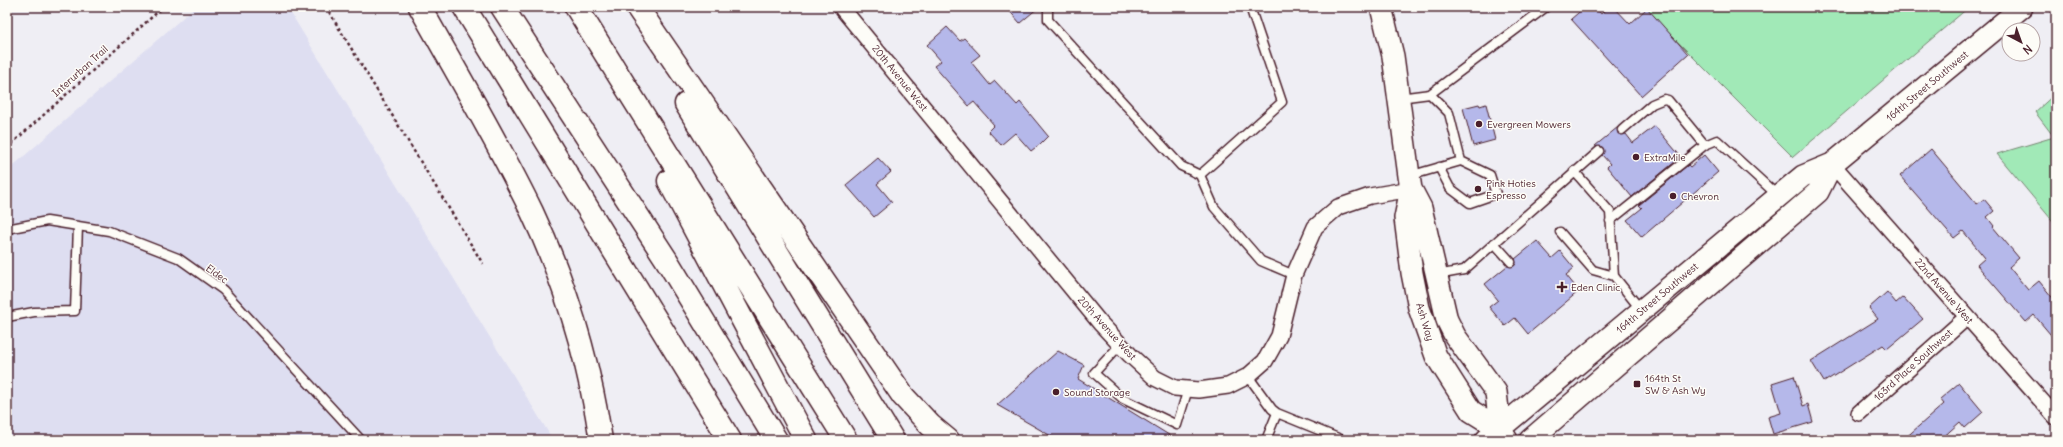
<svg xmlns="http://www.w3.org/2000/svg" width="2063" height="447" font-family="Delius,sans-serif">
<style>
.built{fill:#dedef1}
.green{fill:#a1e9b7;stroke:#768471}
.building{fill:#b5b8ea;stroke:#4a1f2b}
.lines{fill:none;stroke-linecap:round;stroke-linejoin:round}
.lane-casing{stroke:#4a1f2b;stroke-width:11}
.street-casing{stroke:#4a1f2b;stroke-width:18}
.secondary-casing{stroke:#4a1f2b;stroke-width:24}
.highway-casing{stroke:#4a1f2b;stroke-width:25}
.path{stroke:#4a1f2b;stroke-width:2.5;stroke-dasharray:3 3;stroke-linecap:butt}
.lane{stroke:#fdfcf7;stroke-width:8}
.street{stroke:#fdfcf7;stroke-width:15}
.secondary{stroke:#fdfcf7;stroke-width:21}
.highway{stroke:#fdfcf7;stroke-width:22}
.poi-dot{fill:#4a1f2b;stroke:#fdfcf7;stroke-width:1.5}
.labels{text-anchor:middle;dominant-baseline:central;stroke-width:3;stroke-linejoin:round;paint-order:stroke}
.street-label{font-size:10px;fill:#4a1f2b;stroke:#fdfcf7}
.poi-label{font-size:10px;fill:#4a1f2b;stroke:#fdfcf7;text-anchor:start}
</style>
<rect width="100%" height="100%" fill="#efeef4"/>
<filter id="ink" filterUnits="userSpaceOnUse"><feTurbulence type="fractalNoise" baseFrequency=".025" numOctaves="2"/><feDisplacementMap in="SourceGraphic" scale="8" xChannelSelector="R" yChannelSelector="G"/><feConvolveMatrix kernelMatrix="1 2 1 2 8 2 1 2 1" color-interpolation-filters="sRGB"/></filter>
<g filter="url(#ink)">
<path class="built" d="M 195,7 L 287,7 L 553,440 L 7,440 L 7,171 Z"/>
<path class="green" d="M 1643,7 L 1969,7 L 1793,157 Z
M 2056,93 L 2056,225 L 1997,154 L 2054,137 L 2035,112 Z"/>
<path class="building" d="M 1006,7 L 1039,7 L 1020,23 Z
M 1585,7 L 1595,7 L 1601,14 L 1608,7 L 1614,7 L 1630,24 L 1647,8 L 1688,54 L 1641,96 L 1571,19 Z
M 947,27 L 960,41 L 964,38 L 980,55 L 971,62 L 990,85 L 995,81 L 1017,105 L 1020,102 L 1048,136 L 1040,144 L 1031,151 L 1015,133 L 1001,145 L 988,131 L 994,125 L 974,102 L 969,106 L 934,66 L 941,61 L 927,45 Z
M 1479,104 L 1480,106 L 1486,104 L 1495,140 L 1473,146 L 1463,108 Z
M 1655,126 L 1681,157 L 1632,197 L 1607,167 L 1610,164 L 1602,155 L 1604,152 L 1603,148 L 1595,146 L 1618,127 L 1618,134 L 1626,134 L 1633,143 Z
M 1931,149 L 1977,204 L 1984,199 L 1994,211 L 1987,217 L 1994,226 L 1993,227 L 2019,258 L 2009,267 L 2028,290 L 2039,281 L 2056,302 L 2056,341 L 2034,315 L 2026,322 L 1977,265 L 1985,258 L 1963,231 L 1954,238 L 1900,176 Z
M 1704,155 L 1718,172 L 1642,237 L 1627,220 L 1642,208 L 1639,205 L 1688,165 L 1690,167 Z
M 878,158 L 891,172 L 877,184 L 892,202 L 874,217 L 846,185 Z
M 1537,241 L 1552,258 L 1560,251 L 1574,268 L 1566,275 L 1579,291 L 1528,334 L 1515,318 L 1505,326 L 1489,307 L 1498,300 L 1485,284 L 1507,266 L 1514,266 L 1516,263 L 1515,259 Z
M 1887,292 L 1896,303 L 1903,297 L 1923,319 L 1887,349 L 1883,345 L 1824,382 L 1811,361 L 1878,319 L 1869,308 Z
M 1058,351 L 1084,365 L 1078,379 L 1177,440 L 1058,440 L 997,405 Z
M 1794,376 L 1803,406 L 1808,404 L 1813,422 L 1773,434 L 1768,417 L 1781,413 L 1772,383 Z
M 1959,383 L 1983,412 L 1965,428 L 1960,422 L 1940,440 L 1903,440 L 1944,404 L 1940,399 Z"/>
<g class="lines">
<g class="lane-casing">
<path id="lane" d="M 1048,7 L 1048,20 L 1181,166 L 1200,175 L 1282,102 L 1250,7
M 1430,94 L 1546,7
M 1399,98 L 1430,94 L 1449,113 L 1461,161
M 1622,130 L 1652,104 L 1664,99 L 1668,100 L 1705,145 L 1717,140 L 1778,196
M 1574,171 L 1610,212 L 1614,276 L 1641,310
M 1200,175 L 1214,207 L 1261,261 L 1294,275
M 1409,176 L 1461,161 L 1490,175 L 1496,194 L 1470,203 L 1450,188 L 1439,167
M 1610,221 L 1705,145
M 7,229 L 47,221 L 109,231 L 178,258 L 223,290 L 361,440
M 1560,232 L 1593,270 L 1614,276
M 1494,243 L 1511,262
M 1437,275 L 1464,270 L 1599,151
M 7,317 L 34,312 L 75,311 L 78,226
M 1120,345 L 1094,373 L 1123,399 L 1177,425 L 1188,389
M 1248,376 L 1272,409 L 1277,413 L 1343,440
M 1266,440 L 1277,413"/>
</g>
<g class="street-casing">
<path id="street" d="M 841,7 L 1100,323 L 1130,355 L 1155,378 L 1175,388 L 1199,390 L 1228,386 L 1248,376 L 1265,361 L 1279,336 L 1294,275 L 1315,227 L 1338,207 L 1370,196 L 1411,189
M 1832,164 L 2056,417
M 1859,413 L 1967,317"/>
</g>
<g class="secondary-casing">
<path id="secondary" d="M 1381,7 L 1393,56 L 1409,176 L 1411,189 L 1405,218 L 1412,273 L 1419,308 L 1436,356 L 1471,411 L 1500,429 L 1507,440
M 1411,189 L 1421,208 L 1447,320 L 1455,336 L 1496,392 L 1500,429
M 1486,440 L 1803,176 L 1832,164 L 2022,7
M 1530,440 L 1818,192 L 1832,164"/>
</g>
<g class="highway-casing">
<path id="highway" d="M 420,7 C 458,75 498,142 532,212 C 566,284 589,362 601,440
M 464,7 L 730,440
M 502,7 L 666,259 L 776,440
M 576,7 L 846,440
M 637,7 L 903,396 L 930,425 L 948,440
M 686,104 L 893,440
M 669,181 L 806,440"/>
</g>
<path class="path" d="M 326,7 L 483,264
M 7,148 L 163,7"/>
<use href="#lane" class="lane"/>
<use href="#street" class="street"/>
<use href="#secondary" class="secondary"/>
<use href="#highway" class="highway"/>
</g>
</g>
<g class="poi-dot">
<circle cx="1479" cy="124" r="4"/>
<circle cx="1636" cy="157" r="4"/>
<circle cx="1478" cy="189" r="4"/>
<circle cx="1673" cy="196" r="4"/>
<path d="M1560 281h4v4h4v4h-4v4h-4v-4h-4v-4h4z"/>
<rect x="1633" y="380" width="8" height="8" rx="2"/>
<circle cx="1056" cy="392" r="4"/>
</g>
<g class="labels">
<g class="street-label">
<text transform="translate(80 71) rotate(-42)">Interurban Trail</text>
<text transform="translate(900 78) rotate(51)">20th Avenue West</text>
<text transform="translate(1927 86) rotate(-40)">164th Street Southwest</text>
<text transform="translate(217 274) rotate(36)">Eldec</text>
<text transform="translate(1944 291) rotate(49)">22nd Avenue West</text>
<text transform="translate(1657 298) rotate(-40)">164th Street Southwest</text>
<text transform="translate(1425 322) rotate(73)">Ash Way</text>
<text transform="translate(1107 328) rotate(48)">20th Avenue West</text>
<text transform="translate(1913 365) rotate(-42)">163rd Place Southwest</text>
</g>
<g class="poi-label">
<text x="1487" y="124">Evergreen Mowers</text>
<text x="1644" y="157">ExtraMile</text>
<text x="1486" y="183">Pink Hoties<tspan x="1486" dy="12">Espresso</tspan></text>
<text x="1681" y="196">Chevron</text>
<text x="1571" y="287">Eden Clinic</text>
<text x="1645" y="378">164th St<tspan x="1645" dy="12">SW &amp; Ash Wy</tspan></text>
<text x="1064" y="392">Sound Storage</text>
</g>
</g>
<rect width="2063" height="447" fill="none" stroke="#fdfcf7" stroke-width="24"/>
<rect x="12" y="12" width="2039" height="423" fill="none" stroke="#4a1f2b" stroke-width="1.5" filter="url(#ink)"/>
<g transform="translate(2021 42) rotate(139)"><circle r="19" fill="#fdfcf7" stroke="#b5a4a5"/>
<path d="M0-3L7 15L0 10L-7 15Z" fill="#4a1f2b"/>
<text y="-6" font-size="11" font-weight="bold" text-anchor="middle" fill="#4a1f2b">N</text>
</g>
</svg>
